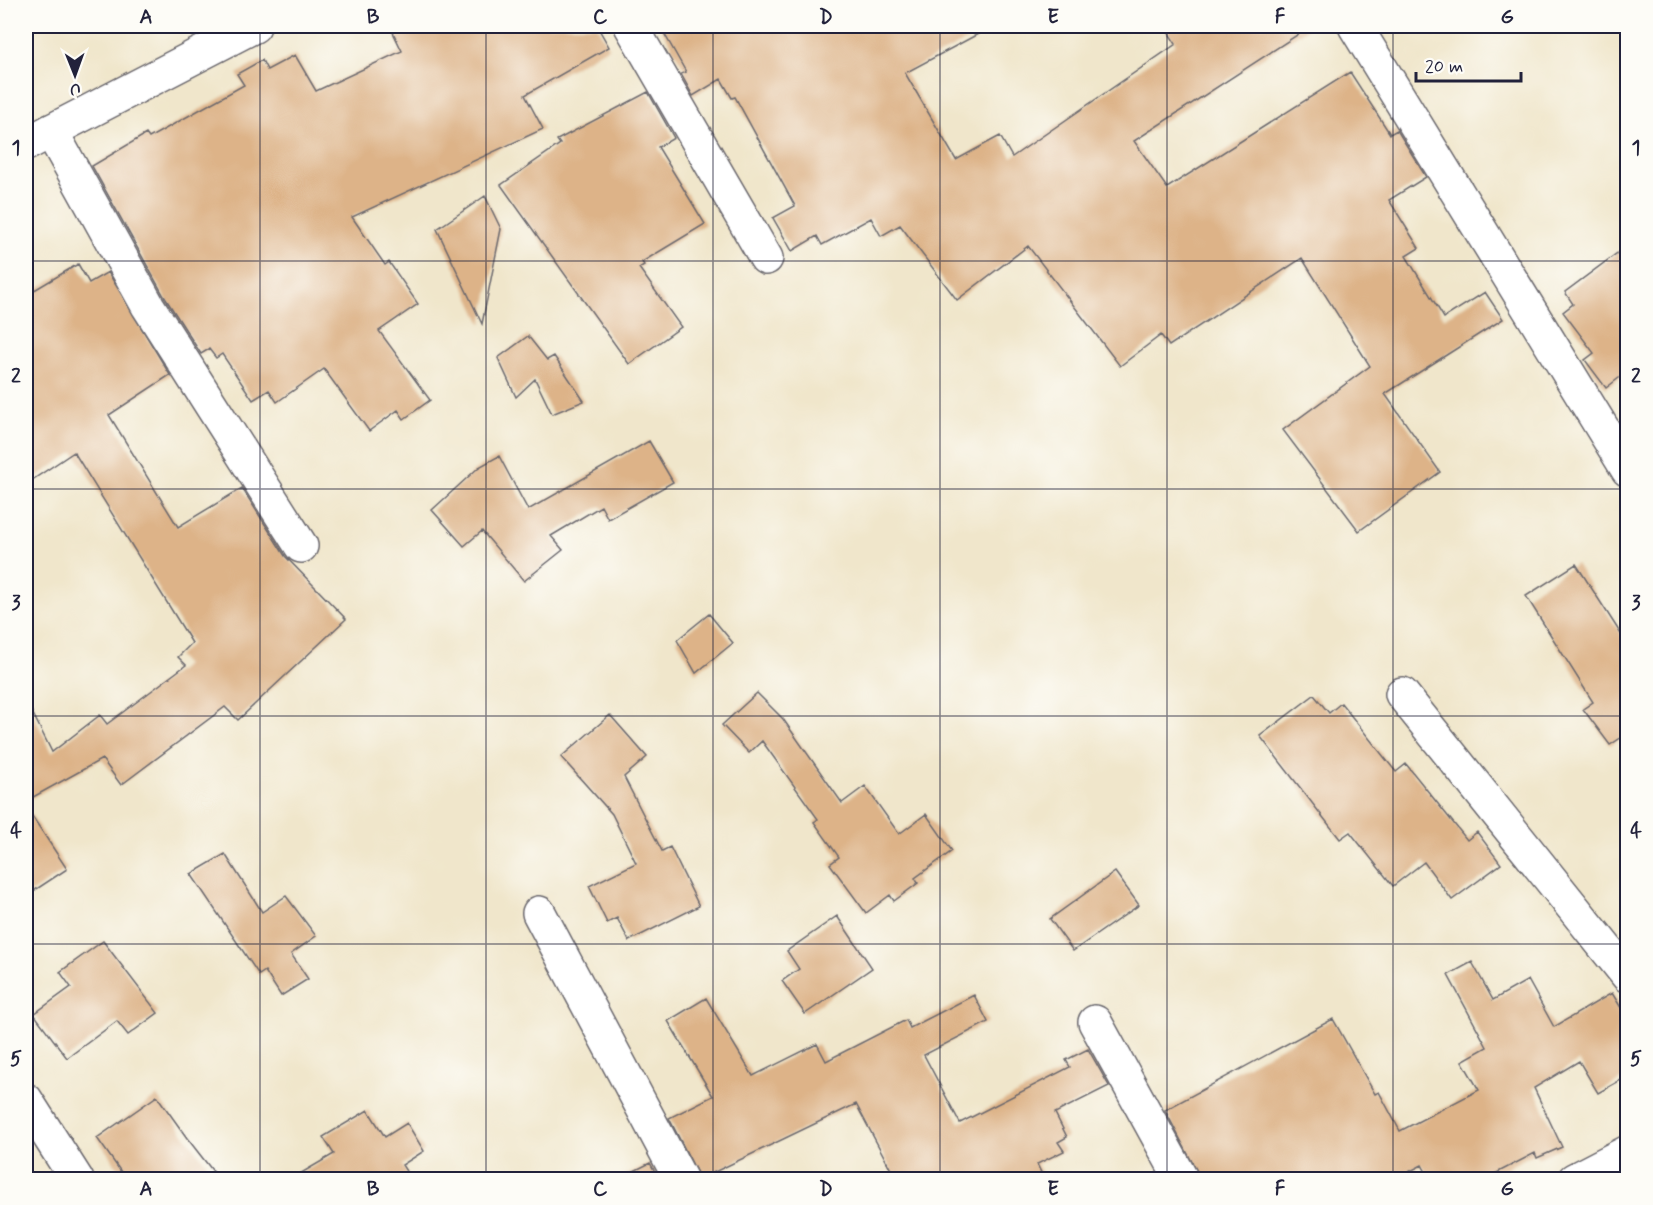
<svg xmlns="http://www.w3.org/2000/svg" width="1653" height="1205" font-family="Mynerve,sans-serif">
<style>
.building{fill:#ddb388}
.lines{fill:none;stroke-linecap:round;stroke-linejoin:round}
.minor-casing{stroke:#6a676d;stroke-width:36}
.secondary-casing{stroke:#6a676d;stroke-width:36}
.minor{stroke:#fff;stroke-width:33}
.secondary{stroke:#fff;stroke-width:33}
.grid{fill:none;stroke:#22223b;stroke-width:1.5;stroke-opacity:0.55}
.neatline{fill:none;stroke:#22223b;stroke-width:2}
.grid-label{font-size:20px;text-anchor:middle;font-weight:bold;fill:#22223b}
</style>
<rect width="100%" height="100%" fill="#fdfcf7"/>
<filter id="ink" filterUnits="userSpaceOnUse"><feTurbulence type="fractalNoise" baseFrequency=".0167" numOctaves="2"/><feDisplacementMap in="SourceGraphic" scale="12" xChannelSelector="R" yChannelSelector="G"/><feConvolveMatrix kernelMatrix="1 2 1 2 8 2 1 2 1" color-interpolation-filters="sRGB"/></filter>
<filter id="wash" filterUnits="userSpaceOnUse"><feTurbulence type="fractalNoise" baseFrequency=".008" numOctaves="4" result="noise"/><feDisplacementMap in="SourceGraphic" scale="24" xChannelSelector="R" yChannelSelector="G"/><feGaussianBlur stdDeviation="1.35" result="paint"/><feColorMatrix in="noise" values="0 0 0 0 0 0 0 0 0 0 0 0 0 0 0 0 0 1.4 0 .05"/><feComposite in="paint" operator="in"/></filter>
<g filter="url(#wash)">
<rect width="100%" height="100%" fill="#f0e6cb"/>
<g id="blocks">
<path class="building" d="M 390,26 L 597,26 L 609,47 L 525,95 L 543,129 L 352,217 L 385,265 L 389,262 L 418,304 L 379,331 L 430,400 L 404,419 L 398,410 L 369,431 L 324,369 L 277,402 L 269,390 L 253,400 L 222,354 L 216,358 L 209,349 L 201,354 L 164,296 L 92,166 L 146,134 L 149,138 L 244,85 L 237,74 L 262,60 L 267,70 L 295,55 L 316,91 L 402,51 Z
M 660,26 L 993,26 L 905,73 L 956,160 L 1000,136 L 1012,157 L 1176,44 L 1164,26 L 1311,26 L 1134,141 L 1167,188 L 1350,72 L 1390,134 L 1397,130 L 1426,177 L 1389,200 L 1419,248 L 1406,256 L 1444,318 L 1485,292 L 1503,319 L 1385,394 L 1440,472 L 1359,531 L 1283,430 L 1370,366 L 1302,258 L 1169,346 L 1161,335 L 1120,366 L 1028,246 L 957,300 L 900,225 L 881,236 L 871,218 L 822,245 L 817,236 L 792,251 L 773,218 L 795,206 L 735,97 L 732,98 L 721,79 L 693,96 L 681,74 L 686,72 Z
M 648,92 L 674,138 L 658,147 L 705,224 L 642,262 L 644,265 L 639,268 L 681,327 L 629,364 L 501,185 L 560,144 L 557,140 Z
M 485,196 L 501,229 L 482,324 L 437,229 Z
M 1628,245 L 1628,371 L 1606,388 L 1585,360 L 1594,353 L 1563,312 L 1573,304 L 1565,292 Z
M 78,264 L 89,283 L 108,272 L 170,375 L 109,415 L 178,527 L 242,488 L 285,556 L 346,619 L 238,720 L 225,707 L 121,785 L 102,759 L 26,801 L 26,700 L 52,752 L 100,715 L 107,724 L 186,665 L 178,657 L 192,643 L 74,452 L 26,484 L 26,295 Z
M 528,336 L 547,360 L 554,356 L 584,401 L 552,414 L 535,379 L 516,397 L 498,358 Z
M 649,441 L 673,482 L 608,519 L 601,506 L 551,536 L 563,550 L 524,581 L 482,531 L 464,546 L 432,510 L 479,467 L 499,456 L 528,510 Z
M 1576,564 L 1628,645 L 1628,733 L 1610,745 L 1583,709 L 1593,702 L 1526,596 Z
M 709,614 L 733,643 L 696,673 L 677,640 Z
M 757,693 L 783,719 L 842,803 L 865,786 L 899,834 L 926,814 L 952,851 L 915,878 L 918,883 L 894,901 L 890,895 L 866,913 L 830,864 L 839,857 L 814,822 L 818,819 L 762,741 L 749,753 L 722,725 Z
M 1314,695 L 1329,713 L 1341,703 L 1396,772 L 1406,764 L 1467,840 L 1477,832 L 1501,864 L 1452,900 L 1424,862 L 1393,886 L 1350,832 L 1340,839 L 1260,736 Z
M 610,715 L 647,757 L 624,777 L 662,851 L 670,847 L 699,906 L 629,941 L 617,918 L 607,923 L 589,886 L 636,863 L 612,814 L 561,757 Z
M 26,807 L 67,869 L 26,896 Z
M 225,854 L 262,912 L 286,896 L 316,936 L 291,954 L 308,979 L 281,996 L 265,971 L 259,975 L 191,874 Z
M 1115,872 L 1139,905 L 1073,951 L 1050,919 Z
M 837,916 L 872,968 L 805,1014 L 782,981 L 799,969 L 787,951 Z
M 103,941 L 158,1013 L 128,1035 L 117,1021 L 67,1058 L 34,1014 L 71,987 L 60,972 Z
M 1472,962 L 1493,1000 L 1528,980 L 1554,1027 L 1612,993 L 1628,1019 L 1628,1076 L 1598,1093 L 1579,1061 L 1534,1088 L 1562,1147 L 1537,1158 L 1535,1153 L 1485,1179 L 1430,1179 L 1422,1165 L 1395,1179 L 1201,1179 L 1165,1110 L 1333,1019 L 1375,1094 L 1379,1092 L 1400,1131 L 1479,1090 L 1462,1061 L 1487,1047 L 1448,975 Z
M 974,995 L 988,1022 L 924,1055 L 960,1123 L 1070,1067 L 1066,1060 L 1088,1049 L 1109,1086 L 1055,1113 L 1067,1137 L 1058,1142 L 1064,1151 L 1037,1164 L 1044,1179 L 896,1179 L 856,1104 L 700,1179 L 669,1118 L 713,1096 L 668,1021 L 706,998 L 753,1076 L 817,1044 L 826,1061 L 906,1020 L 910,1028 Z
M 157,1096 L 187,1138 L 219,1179 L 126,1179 L 97,1138 Z
M 368,1110 L 385,1137 L 407,1123 L 424,1151 L 402,1165 L 411,1179 L 291,1179 L 334,1154 L 323,1137 Z
M 650,1163 L 659,1179 L 618,1179 Z"/>
</g>
</g>
<g filter="url(#ink)">
<use href="#blocks" fill-opacity="0" stroke="#6a676d" stroke-width="1.5"/>
<g class="lines">
<g class="minor-casing">
<path id="minor" d="M 631,26 L 766,258
M 1355,26 L 1628,470
M 51,131 L 148,306 L 301,546
M 1402,694 L 1628,976
M 539,913 L 681,1180
M 1095,1022 L 1182,1180
M 26,1100 L 77,1180"/>
</g>
<g class="secondary-casing">
<path id="secondary" d="M 26,144 L 254,26
M 1574,1180 L 1628,1152"/>
</g>
<use href="#minor" class="minor"/>
<use href="#secondary" class="secondary"/>
</g>
</g>
<path class="grid" d="M 260,26 L 260,1180M 486,26 L 486,1180M 713,26 L 713,1180M 940,26 L 940,1180M 1167,26 L 1167,1180M 1393,26 L 1393,1180M 26,261 L 1628,261M 26,489 L 1628,489M 26,716 L 1628,716M 26,944 L 1628,944"/>
<rect width="1653" height="1205" fill="none" stroke="#fdfcf7" stroke-width="66"/>
<g transform="translate(75 75) rotate(179)" stroke="#fdfcf7" stroke-width="4.5" paint-order="stroke">
<path d="M0-4.5L10 22L0 15L-10 22Z" fill="#22223b"/>
<text y="-9" font-size="16" font-weight="bold" text-anchor="middle" fill="#22223b">U</text>
</g>
<path d="M1416 72v9h105v-9" fill="none" stroke="#22223b" stroke-width="3"/>
<text x="1425" y="72" font-size="18" fill="#22223b" stroke="#fdfcf7" stroke-width="4.5" paint-order="stroke">20 m</text>
<rect x="33" y="33" width="1587" height="1139" class="neatline"/>
<g class="grid-label">
<text x="146" y="23">A</text>
<text x="373" y="23">B</text>
<text x="600" y="23">C</text>
<text x="826" y="23">D</text>
<text x="1053" y="23">E</text>
<text x="1280" y="23">F</text>
<text x="1507" y="23">G</text>
<text x="16" y="154">1</text>
<text x="1636" y="154">1</text>
<text x="16" y="382">2</text>
<text x="1636" y="382">2</text>
<text x="16" y="609">3</text>
<text x="1636" y="609">3</text>
<text x="16" y="837">4</text>
<text x="1636" y="837">4</text>
<text x="16" y="1065">5</text>
<text x="1636" y="1065">5</text>
<text x="146" y="1195">A</text>
<text x="373" y="1195">B</text>
<text x="600" y="1195">C</text>
<text x="826" y="1195">D</text>
<text x="1053" y="1195">E</text>
<text x="1280" y="1195">F</text>
<text x="1507" y="1195">G</text>
</g>
</svg>
